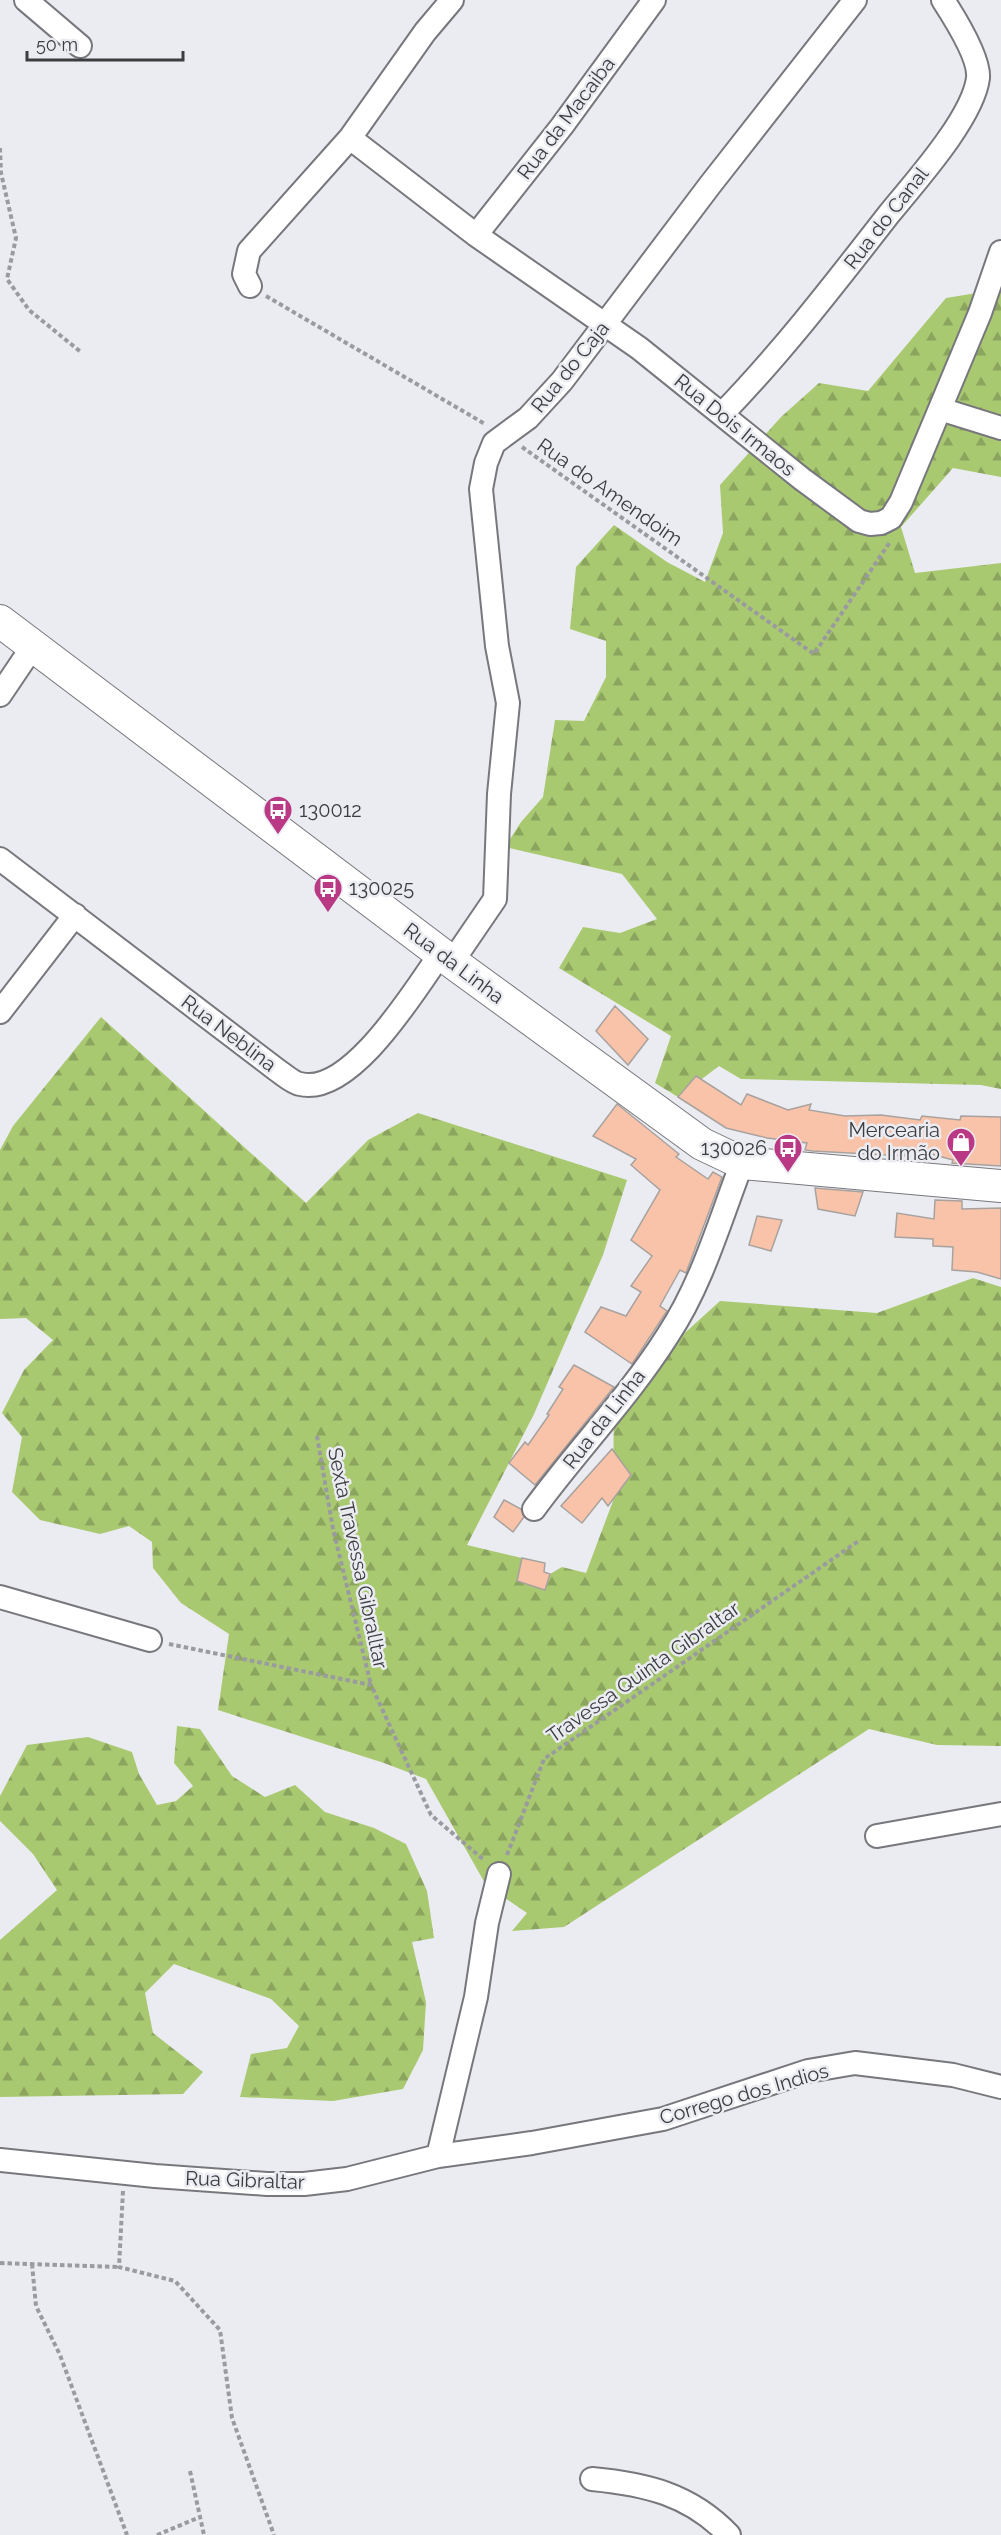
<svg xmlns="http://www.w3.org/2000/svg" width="1001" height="2535" font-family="Raleway,sans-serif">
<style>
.forest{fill:url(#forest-firs)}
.building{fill:#f9c3a9;stroke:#a8a29f;stroke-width:1.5}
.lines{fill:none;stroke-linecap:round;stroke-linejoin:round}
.street-casing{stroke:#77777d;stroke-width:26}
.secondary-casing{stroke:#77777d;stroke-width:34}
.path{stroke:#9a9b9f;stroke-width:4;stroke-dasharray:4.5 3;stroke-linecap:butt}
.street{stroke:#fff;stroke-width:22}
.secondary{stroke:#fff;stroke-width:32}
.labels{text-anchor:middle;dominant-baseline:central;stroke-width:5;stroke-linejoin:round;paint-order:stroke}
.street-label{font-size:20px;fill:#3c3d3f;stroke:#ebecf2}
.poi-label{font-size:20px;fill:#3c3d3f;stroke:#ebecf2;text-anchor:start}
</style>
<defs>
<pattern id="forest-firs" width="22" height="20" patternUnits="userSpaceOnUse" patternTransform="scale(1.5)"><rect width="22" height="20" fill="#a9c971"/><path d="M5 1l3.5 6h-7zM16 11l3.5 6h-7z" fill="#8ba45e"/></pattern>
</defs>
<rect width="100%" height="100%" fill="#ebecf2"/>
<path class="forest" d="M 1001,289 L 1001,477 L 953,468 L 901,527 L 915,573 L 1001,563 L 1001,1089 L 981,1085 L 741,1079 L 719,1066 L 678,1097 L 655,1083 L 671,1036 L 559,968 L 583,927 L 620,933 L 657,919 L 622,874 L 505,847 L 521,822 L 543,797 L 555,720 L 584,721 L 606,677 L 606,641 L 570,629 L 576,567 L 614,525 L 667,562 L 705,582 L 723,533 L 720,485 L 781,417 L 819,383 L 868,391 L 946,298 Z
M 101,1017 L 306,1203 L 368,1140 L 418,1113 L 627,1180 L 603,1255 L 534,1414 L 467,1545 L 522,1558 L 517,1581 L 545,1589 L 550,1574 L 562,1567 L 586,1573 L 613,1501 L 614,1397 L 720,1301 L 877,1313 L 973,1278 L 1001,1287 L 1001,1746 L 937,1745 L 869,1729 L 564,1927 L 512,1931 L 527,1913 L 486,1885 L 426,1779 L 384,1763 L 218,1710 L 229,1634 L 181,1603 L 153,1568 L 152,1542 L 129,1526 L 100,1534 L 40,1520 L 12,1492 L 22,1437 L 2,1413 L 24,1370 L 53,1340 L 26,1318 L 0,1319 L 0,1150 L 13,1126 Z
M 177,1726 L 200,1729 L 232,1776 L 265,1797 L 295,1785 L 325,1812 L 374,1828 L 406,1844 L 427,1891 L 434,1938 L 412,1942 L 426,2002 L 423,2050 L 403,2089 L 333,2101 L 240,2097 L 251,2054 L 287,2048 L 299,2026 L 271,1999 L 174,1964 L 145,1993 L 153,2033 L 203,2072 L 183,2094 L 0,2097 L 0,1940 L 57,1890 L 33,1854 L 0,1821 L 0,1796 L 27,1745 L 88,1737 L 132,1752 L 139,1774 L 157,1805 L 176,1801 L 193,1786 L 174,1763 Z"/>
<path class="building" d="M 615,1006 L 648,1039 L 628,1065 L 596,1031 Z
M 696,1076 L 741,1105 L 747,1094 L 788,1110 L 811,1104 L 809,1110 L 845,1116 L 881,1115 L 920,1120 L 922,1116 L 960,1120 L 961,1116 L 1001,1117 L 1001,1166 L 952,1163 L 953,1160 L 906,1147 L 905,1156 L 812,1151 L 805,1150 L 807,1143 L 767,1138 L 726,1128 L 678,1097 Z
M 617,1104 L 679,1154 L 676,1157 L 708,1179 L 713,1172 L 722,1177 L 686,1273 L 680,1270 L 660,1306 L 667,1311 L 632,1364 L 585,1332 L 601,1307 L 626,1316 L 641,1292 L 631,1286 L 652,1256 L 631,1240 L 660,1190 L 631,1165 L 636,1159 L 593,1136 Z
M 815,1188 L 863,1192 L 855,1216 L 818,1209 Z
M 935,1200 L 962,1201 L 962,1209 L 1001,1208 L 1001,1279 L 977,1272 L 952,1270 L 953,1247 L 933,1246 L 933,1239 L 895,1237 L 897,1213 L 934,1219 Z
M 757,1216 L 782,1220 L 771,1251 L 749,1245 Z
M 574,1365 L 614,1387 L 535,1485 L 509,1463 L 525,1442 L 528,1445 L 549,1415 L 547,1414 L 563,1389 L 559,1387 Z
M 612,1449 L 631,1475 L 608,1506 L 602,1498 L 582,1523 L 561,1506 Z
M 504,1500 L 521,1509 L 524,1517 L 513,1532 L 494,1517 Z
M 522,1558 L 545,1563 L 544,1572 L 550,1574 L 545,1590 L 517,1581 Z"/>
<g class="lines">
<g class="street-casing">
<path id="street" d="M 26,0 L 80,46
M 350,138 L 476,235 L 639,348 L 802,479 L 859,521 L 870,524 L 881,523 L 891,518 L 901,502 L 980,313 L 1001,252
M 476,235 L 562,126 L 654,0
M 250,286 L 244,274 L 249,251 L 350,138 L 425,32 L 452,0
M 940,409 L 1001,428
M 723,413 C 783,351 836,282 889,214 C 915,182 973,118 978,78 C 980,58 954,17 943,0
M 0,695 L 33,646
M 0,859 L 277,1070 C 283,1074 293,1083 300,1084 C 351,1097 416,988 441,953
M 452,962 L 495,899 L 499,794 L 508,703 L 497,646 L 481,489 L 486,463 L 494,443 L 528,418 L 562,381 L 710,185 L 855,0
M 0,1012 L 75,915
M 534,1509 C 577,1450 629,1397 668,1335 C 702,1284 720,1220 742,1163
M 0,1597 L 150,1640
M 877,1836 L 1001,1814
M 438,2156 L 476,1997 L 487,1923 L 499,1874
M 0,2160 L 155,2176 L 267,2184 L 304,2184 L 347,2179 L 438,2156 L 532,2143 L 663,2119 L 808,2071 L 855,2063 L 953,2075 L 1001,2087
M 592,2479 C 645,2484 690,2494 729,2535"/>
</g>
<g class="secondary-casing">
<path id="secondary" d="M 0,621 L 452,962 L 702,1144 L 742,1163 L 1001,1186"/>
</g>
<path class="path" d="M 0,148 L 1,173 L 16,238 L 7,279 L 29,310 L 82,353
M 266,296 L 485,424
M 522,447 L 814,654 L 890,542
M 317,1436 L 333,1529 L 371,1685
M 169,1644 L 371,1685 L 431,1815 L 484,1860
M 507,1855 L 544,1759 L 860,1540
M 123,2191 L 119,2267 L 175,2281 L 220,2330 L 232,2418 L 274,2535
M 0,2263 L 119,2267
M 32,2264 L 36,2306 L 60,2355 L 127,2535
M 190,2471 L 204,2535
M 157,2535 L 200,2517"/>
<use href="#street" class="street"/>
<use href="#secondary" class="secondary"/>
</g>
<defs>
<g id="bus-pin" transform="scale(1.5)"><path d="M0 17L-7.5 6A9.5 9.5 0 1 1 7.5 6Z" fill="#b93985" stroke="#ebecf2"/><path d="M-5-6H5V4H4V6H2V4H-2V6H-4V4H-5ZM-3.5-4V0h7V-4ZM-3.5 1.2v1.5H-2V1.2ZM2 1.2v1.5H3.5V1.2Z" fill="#fff"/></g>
<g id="shop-pin" transform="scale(1.5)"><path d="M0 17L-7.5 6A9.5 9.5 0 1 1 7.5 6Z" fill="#b93985" stroke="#ebecf2"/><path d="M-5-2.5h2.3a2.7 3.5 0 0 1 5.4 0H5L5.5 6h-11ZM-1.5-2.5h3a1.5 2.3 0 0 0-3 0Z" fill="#fff"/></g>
</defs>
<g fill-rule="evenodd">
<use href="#bus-pin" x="278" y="810"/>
<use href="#bus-pin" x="328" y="888"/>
<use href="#shop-pin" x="961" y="1142"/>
<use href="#bus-pin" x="788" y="1148"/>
</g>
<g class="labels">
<g class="street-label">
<text transform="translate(566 118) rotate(-53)">Rua da Macaiba</text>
<text transform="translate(886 218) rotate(-52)">Rua do Canal</text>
<text transform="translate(570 367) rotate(-51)">Rua do Caja</text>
<text transform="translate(735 425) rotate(39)">Rua Dois Irmaos</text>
<text transform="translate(610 492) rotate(35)">Rua do Amendoim</text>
<text transform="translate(454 963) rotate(37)">Rua da Linha</text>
<text transform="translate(229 1033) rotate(37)">Rua Neblina</text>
<text transform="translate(604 1419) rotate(-52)">Rua da Linha</text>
<text transform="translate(358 1558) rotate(78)">Sexta Travessa Gibralltar</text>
<text transform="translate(643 1672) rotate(-35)">Travessa Quinta Gibraltar</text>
<text transform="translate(744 2094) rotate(-16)">Corrego dos Indios</text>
<text transform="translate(245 2180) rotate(2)">Rua Gibraltar</text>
</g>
<g class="poi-label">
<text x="299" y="810">130012</text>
<text x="349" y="888">130025</text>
<text x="940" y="1130" text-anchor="end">Mercearia<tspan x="940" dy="23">do Irmão</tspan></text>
<text x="767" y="1148" text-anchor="end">130026</text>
</g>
</g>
<path d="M27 51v9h156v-9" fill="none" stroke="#3c3d3f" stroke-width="3"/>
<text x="36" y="51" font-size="18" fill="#3c3d3f" stroke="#ebecf2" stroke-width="4.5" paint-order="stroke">50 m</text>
</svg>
